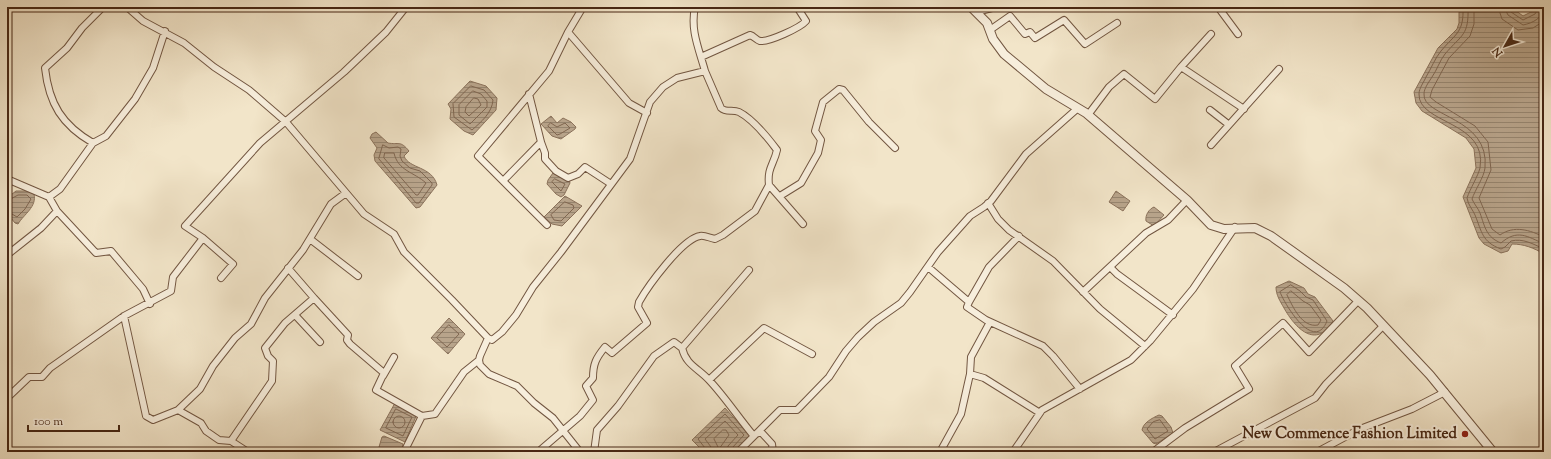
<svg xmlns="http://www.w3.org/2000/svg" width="1551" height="459" font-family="'Sorts Mill Goudy',serif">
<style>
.water{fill:url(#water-rules);stroke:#8b725b}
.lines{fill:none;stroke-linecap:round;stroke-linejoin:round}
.shore{stroke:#806650;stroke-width:1}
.minor-casing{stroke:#725641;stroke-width:8}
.tertiary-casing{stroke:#725641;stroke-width:10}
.minor{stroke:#f7eedc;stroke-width:6}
.tertiary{stroke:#f7eedc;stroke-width:8}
.poi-dot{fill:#8f2418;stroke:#f7eedc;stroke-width:1.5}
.labels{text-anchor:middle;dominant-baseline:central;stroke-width:4;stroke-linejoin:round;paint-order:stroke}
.poi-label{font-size:15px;font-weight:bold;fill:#472714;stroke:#f7eedc;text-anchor:end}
</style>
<defs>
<pattern id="water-rules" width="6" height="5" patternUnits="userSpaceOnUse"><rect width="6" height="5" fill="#b8a48b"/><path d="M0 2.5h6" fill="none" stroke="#978670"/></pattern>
</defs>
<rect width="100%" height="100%" fill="#f2e5c9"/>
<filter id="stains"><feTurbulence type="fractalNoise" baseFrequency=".005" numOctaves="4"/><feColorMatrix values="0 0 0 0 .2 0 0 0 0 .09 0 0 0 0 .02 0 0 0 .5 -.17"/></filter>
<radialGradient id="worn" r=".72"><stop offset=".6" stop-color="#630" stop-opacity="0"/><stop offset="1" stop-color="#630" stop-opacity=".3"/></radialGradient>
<path class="water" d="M 1459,7 L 1511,7 L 1523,16 L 1533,11 L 1536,7 L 1544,7 L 1544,254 C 1534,248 1524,244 1512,244 L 1508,251 L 1501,253 L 1484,244 L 1479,238 L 1463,197 L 1476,168 L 1474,149 L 1466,138 L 1422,111 L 1416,103 L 1414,92 L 1438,48 L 1457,29 L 1459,23 Z
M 470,81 L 486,86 L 497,98 L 496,110 L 473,135 L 464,131 L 450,119 L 451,109 L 448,104 Z
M 551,116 L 557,123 L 563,118 L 571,122 L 576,127 L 575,129 L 561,139 L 552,136 L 541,124 Z
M 376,132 L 388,143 C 399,145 400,140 409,151 L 404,156 C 409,169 432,166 437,185 L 420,207 L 416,208 L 375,161 L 374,155 L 377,148 L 370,138 L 372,134 Z
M 553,173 L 562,178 L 569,179 L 570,183 L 564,195 L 561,197 L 556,194 L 547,184 L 548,180 Z
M 16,191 L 28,191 L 34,194 C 37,207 24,214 18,224 L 15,223 L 7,213 L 7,198 Z
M 1116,191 L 1130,201 L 1123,211 L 1109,202 Z
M 565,196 L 582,206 L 562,226 L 552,224 L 544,217 Z
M 1154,207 L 1164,215 L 1154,226 L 1146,221 C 1145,215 1149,209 1154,207 Z
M 1289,281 L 1304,288 L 1308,294 L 1315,297 L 1333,321 C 1316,350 1295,328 1284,308 C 1280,301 1276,295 1276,287 Z
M 449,318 L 465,334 L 448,354 L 431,338 Z
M 395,403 L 417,414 L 405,442 L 380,430 Z
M 725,408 L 750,436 L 734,452 L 704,452 L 692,440 Z
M 1159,415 L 1162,416 L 1171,427 L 1173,433 L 1156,444 L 1153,443 L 1142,430 C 1143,423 1152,418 1159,415 Z
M 384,436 L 403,444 L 401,452 L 388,452 L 379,447 L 382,437 Z"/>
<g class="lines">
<path class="shore" d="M 1463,7 C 1464,33 1456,33 1441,51 C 1435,58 1431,69 1426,77 C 1424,82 1419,88 1419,94 C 1418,124 1488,121 1480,168 C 1478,176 1470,189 1467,198 C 1468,205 1473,210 1475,215 C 1482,232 1482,242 1501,249 L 1505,247 L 1511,241 C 1523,238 1533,244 1544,249
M 1468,7 C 1469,36 1462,34 1445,54 C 1440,60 1437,70 1432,77 C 1429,82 1424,88 1424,94 C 1422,117 1490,117 1485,168 C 1484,177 1475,190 1472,199 C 1474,204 1478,208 1480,213 C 1485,227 1486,237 1501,243 C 1517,229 1527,236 1544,244
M 1474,7 L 1474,24 L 1470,36 L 1449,58 L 1432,90 L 1430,97 L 1436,102 L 1475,126 L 1488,142 L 1491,170 L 1479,198 L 1492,229 L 1500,235 C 1514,225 1530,230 1544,237
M 1498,7 L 1502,19 L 1518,30 L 1533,28 L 1544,21
M 1504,7 L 1508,15 L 1523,25 C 1533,23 1543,18 1544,7
M 1509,7 L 1511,12 L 1523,20 L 1535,14 L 1539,7
M 471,86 L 484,90 L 493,100 C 492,113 481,122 472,130 L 454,117 L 453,104 Z
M 473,91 L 481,94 L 487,101 L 487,107 L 470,124 L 459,115 L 459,105 Z
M 474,98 L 478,99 L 481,105 L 469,116 L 465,112 L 466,107 Z
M 551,123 L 557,127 L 565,123 L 570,128 L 560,134 L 557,135 L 548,126 Z
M 383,145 L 389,148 L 398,147 L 401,149 L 400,156 L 402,161 L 410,168 L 420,171 L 432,183 L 432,185 L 419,203 L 416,203 L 379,159 Z
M 385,153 L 394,153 C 398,171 414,172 426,183 L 418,195 L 416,195 L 384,158 Z
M 555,179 L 565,184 L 561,191 L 552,182 Z
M 7,201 L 18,195 L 27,195 L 31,199 L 25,209 L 17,217 L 7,211
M 565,202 L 573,205 L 574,208 L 561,221 L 554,220 L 551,215 Z
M 1291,285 L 1300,291 L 1306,297 L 1313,300 L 1327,321 C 1314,353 1285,305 1280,292 Z
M 1291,291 L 1303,301 L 1310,305 L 1321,320 L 1318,325 C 1302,328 1293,307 1287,295 Z
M 449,325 L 459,334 L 447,347 L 437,338 Z
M 396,409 L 412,417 L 403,436 L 386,428 Z
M393 422a6 6 0 1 1 12 0a6 6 0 1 1-12 0Z
M 1160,420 L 1168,431 L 1155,439 L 1147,429 L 1153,422 Z
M 723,430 L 726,430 L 729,435 L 719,449 L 714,439 Z
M 706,452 L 705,448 L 698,439 L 725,414 L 744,435 L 732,448 L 732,452
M 711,452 L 711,447 L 705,439 L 725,421 L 738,435 L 728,446 L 727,452"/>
<g class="minor-casing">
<path id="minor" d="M 127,7 L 143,21 L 184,43 L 214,67 L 249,90 L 286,122 L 364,214 L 394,234 L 404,252 L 452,300 L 488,338 L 492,340 L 502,332 L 516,315 L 533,287 L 561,252 L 630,159 L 650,102 L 663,87 L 677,78 L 705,71 L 721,108 C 726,113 733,109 739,112 C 753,119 768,138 777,150 C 774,164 767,168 769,185 L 803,224
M 583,7 L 568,32 L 629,103 L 647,113
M 695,7 C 690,30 699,49 705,71
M 1218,7 L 1238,34
M 976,12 L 996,7
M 990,30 L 1010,16 L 1025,34 L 1030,32 L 1035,38 L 1064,20 L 1085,44 L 1117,23
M 701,57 L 750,35 C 754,36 756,40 760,41 C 769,42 800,28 806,21 L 797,7
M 1181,67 L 1211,34
M 529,94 L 541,142
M 1210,110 L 1228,124
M 1088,115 L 1109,87 L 1124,74 L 1155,99 L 1181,67 L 1244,109
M 93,143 C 62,125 49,104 45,68 L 67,48 L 82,28 L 103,7
M 1211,145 L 1279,69
M 7,179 L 49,197 L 57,211 L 96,253 L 111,251 L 143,289 L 150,304
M 503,181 L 541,142 L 545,153 L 545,159 L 556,171 L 568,178 L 578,174 L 585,167 L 611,184
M 780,196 L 801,183 L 818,153 L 821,140 L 815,131 L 823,102 L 839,89 L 843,90 L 869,122 L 895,148
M 49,197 L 60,189 L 93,143 L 106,136 L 135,99 L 153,68 L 165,31
M 988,203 L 998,219 L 1009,230 L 1053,261 L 1100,309 L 1145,346
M 547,225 L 478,156 L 549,71 L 568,32
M 203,238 L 185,226 L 260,143 L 344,72 L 386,32 L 406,7
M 310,239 L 358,276
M 7,255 L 41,228 L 57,211
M 928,267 L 969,302 L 967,307 L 986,320 L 1043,346 L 1053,356 L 1080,389
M 1110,267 L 1117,274 L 1173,315
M 288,268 L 314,298 L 348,335 L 347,340 L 350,344 L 384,373 L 376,390 L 422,416
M 1083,292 L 1146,233 L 1168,220 L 1187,200
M 969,302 L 989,267 L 1019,236
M 295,315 L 320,342
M 124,316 L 146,416 L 153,420 L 178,410
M 488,338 L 480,356 L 479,360 L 480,365 L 489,374 L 517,386 L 534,403 L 553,418 L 580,452
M 682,348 C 686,365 698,368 709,380 C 725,397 738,417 753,435
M 970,374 L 984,378 L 1040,413
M 383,376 L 394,357
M 709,380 L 764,328 L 812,354
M 7,398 L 29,377 L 42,377 L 50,368 L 124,316 L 171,291 L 173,277 L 203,238 L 233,264 L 221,278
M 756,434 L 761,432 L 772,444 L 773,452
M 231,441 L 272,381 L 273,361 L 268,356 L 265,348 L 285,323 L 314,298
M 7,449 L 11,452
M 248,452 L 231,441 L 219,440 L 206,431 L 201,423 L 178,410 L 200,389 L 213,366 L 235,338 L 251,324 L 265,298 L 303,250 L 331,204 L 346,193
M 404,452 L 422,416 L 435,414 L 464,372 L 479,360
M 538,452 L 580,416 L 593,400 L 586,386 L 593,378 C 593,364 596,358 605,347 L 612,353 L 647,323 L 638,307 L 639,302 C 648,286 682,239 700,236 C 704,235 710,238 715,239 L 723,235 L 755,211 L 769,185
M 594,452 L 597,430 L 618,406 L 654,356 L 674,342 L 682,348 L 749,270
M 738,452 L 780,410 L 797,410 L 829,377 L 846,351 L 858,337 L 874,322 L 901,303 L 910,292 L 938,252 L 970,216 L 984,207 L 991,201 L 1026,154 L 1078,108
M 940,452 L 961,414 L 970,374 L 971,357 L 990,322
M 1013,452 L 1042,410 L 1131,360 L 1150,341 L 1193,289 L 1235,227
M 1153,452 L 1185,428 L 1249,389 L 1235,366 L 1283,323 L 1309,352 L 1358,301
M 1214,452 L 1315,398 L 1326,384 L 1383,326
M 1317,452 L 1360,429 L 1412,409 L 1445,392"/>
</g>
<g class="tertiary-casing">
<path id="tertiary" d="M 971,7 L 987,23 L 993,39 L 1004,54 L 1046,89 L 1086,113 L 1187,200 L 1211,225 L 1224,229 L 1255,228 L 1271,236 L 1344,288 L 1367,308 L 1430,375 L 1493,452"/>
</g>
<use href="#minor" class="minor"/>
<use href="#tertiary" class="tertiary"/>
</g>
<circle class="poi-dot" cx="1465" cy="434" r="4"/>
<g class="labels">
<g class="poi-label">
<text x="1457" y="434">New Commence Fashion Limited</text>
</g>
</g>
<rect width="1551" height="459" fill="none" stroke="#f2e5c9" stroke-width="24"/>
<rect x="8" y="8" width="1535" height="443" fill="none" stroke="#472714" stroke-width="2"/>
<rect x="12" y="12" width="1527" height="435" fill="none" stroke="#472714"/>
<g transform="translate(1505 46) rotate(231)" stroke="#f7eedc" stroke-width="3" paint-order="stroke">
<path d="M0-3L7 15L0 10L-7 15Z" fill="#472714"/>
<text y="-6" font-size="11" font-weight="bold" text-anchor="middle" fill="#472714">N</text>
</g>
<path d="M28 425v6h91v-6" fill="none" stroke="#472714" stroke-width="2"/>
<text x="34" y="425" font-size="12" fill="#472714" stroke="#f7eedc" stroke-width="3" paint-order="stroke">100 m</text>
<rect width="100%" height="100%" filter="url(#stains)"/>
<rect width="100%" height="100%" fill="url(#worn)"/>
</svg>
